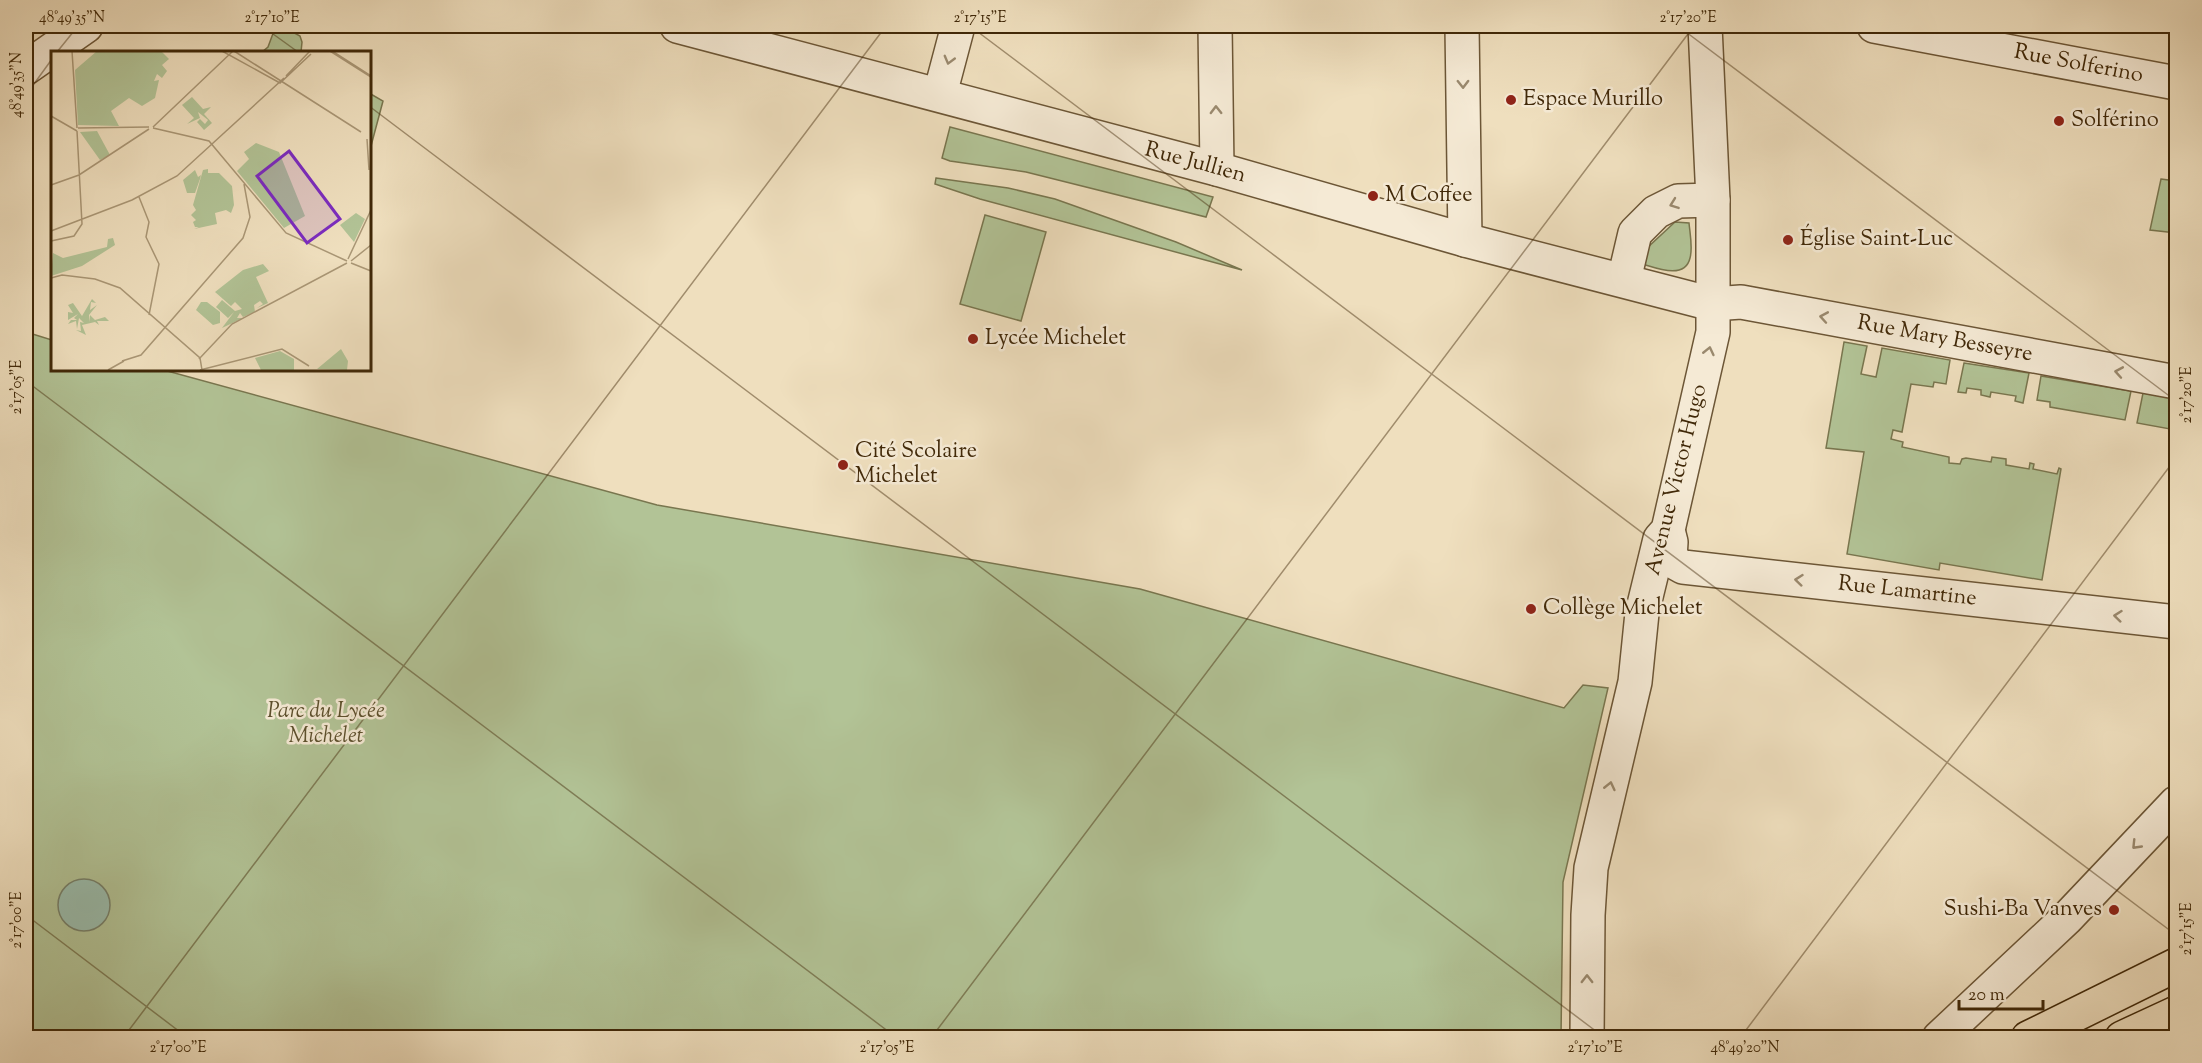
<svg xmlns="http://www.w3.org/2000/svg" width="2202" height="1063" font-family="'Sorts Mill Goudy',serif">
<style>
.green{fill:#b2c396;stroke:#79764f;stroke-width:1.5}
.water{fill:#9abdad;stroke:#76816b;stroke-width:1.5}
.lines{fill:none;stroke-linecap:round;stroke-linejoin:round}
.minor-casing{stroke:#6c5636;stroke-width:36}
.major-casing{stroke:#402808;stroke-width:36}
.minor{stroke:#f5ead5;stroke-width:33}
.major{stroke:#efdfbe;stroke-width:33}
.oneway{stroke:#9a896e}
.ticks{fill:none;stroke:#402808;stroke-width:1.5;stroke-opacity:0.45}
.poi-dot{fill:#8f2418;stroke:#f5ead5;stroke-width:2}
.labels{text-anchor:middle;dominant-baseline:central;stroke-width:5;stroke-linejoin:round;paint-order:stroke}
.street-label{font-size:22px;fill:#402808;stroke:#f5ead5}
.poi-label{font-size:22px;fill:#402808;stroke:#f5ead5;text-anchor:start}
.park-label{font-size:22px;font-style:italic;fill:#5c4f2c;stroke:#f5ead5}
.inset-road{fill:none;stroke:#a99675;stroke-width:1.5}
.view{fill:#7b2cbf;fill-opacity:0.15;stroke:#7b2cbf;stroke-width:3}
.inset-edge{fill:none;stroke:#402808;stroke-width:3}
.neatline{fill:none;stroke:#402808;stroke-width:2}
.ticks-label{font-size:15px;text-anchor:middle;fill:#402808}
</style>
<rect width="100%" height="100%" fill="#efdfbe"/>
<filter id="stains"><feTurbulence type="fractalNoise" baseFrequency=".00333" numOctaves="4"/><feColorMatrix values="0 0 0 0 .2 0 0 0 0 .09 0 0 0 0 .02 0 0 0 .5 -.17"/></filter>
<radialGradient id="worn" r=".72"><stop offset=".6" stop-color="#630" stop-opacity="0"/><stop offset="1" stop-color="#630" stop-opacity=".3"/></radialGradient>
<path class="green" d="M 275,28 L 289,30 L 300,36 L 302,42 L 301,52 L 262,52 L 268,47 Z
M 369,93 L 383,101 L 371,146 L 369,146 Z
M 950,127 L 1213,197 L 1206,217 L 1026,172 L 950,161 L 942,158 Z
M 936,178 L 1008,188 L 1055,199 L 1176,242 L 1242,270 L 980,199 L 935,184 Z
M 2161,179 L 2176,181 L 2176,233 L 2150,230 Z
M 985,215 L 1046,232 L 1021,321 L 960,304 Z
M 1675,222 L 1689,223 C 1690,234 1693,248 1690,258 C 1685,280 1656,268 1642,264 L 1646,249 Z
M 26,332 L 52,340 L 52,369 L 160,369 L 657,505 L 1140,589 L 1564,708 L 1583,685 L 1608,688 L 1563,882 L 1561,1037 L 26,1037 Z
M 1844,342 L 1867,346 L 1861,374 L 1876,377 L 1882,348 L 1950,360 L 1946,384 L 1934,382 L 1933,387 L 1911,384 L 1902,432 L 1893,430 L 1891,439 L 1903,442 L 1902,447 L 1949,457 L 1949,463 L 1960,464 L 1962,459 L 1966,458 L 1991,462 L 1992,457 L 2006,459 L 2006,465 L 2029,469 L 2030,463 L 2034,464 L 2033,469 L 2057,474 L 2059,468 L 2061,469 L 2042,580 L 1940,563 L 1939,570 L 1847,554 L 1864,452 L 1826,448 Z
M 1964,363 L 2029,373 L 2023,403 L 2015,401 L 2016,396 L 1991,392 L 1990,397 L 1981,395 L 1981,390 L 1967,388 L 1966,393 L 1958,392 Z
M 2041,376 L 2131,391 L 2125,420 L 2050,407 L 2050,402 L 2037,400 Z
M 2143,393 L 2175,398 L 2170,429 L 2137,423 Z"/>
<path class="water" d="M58 905a26 26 0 1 1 52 0a26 26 0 1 1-52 0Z"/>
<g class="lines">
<g class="minor-casing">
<g id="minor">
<path id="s1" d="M 677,26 L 1217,169 L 1465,240 L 1712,304 L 1741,302 L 2176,382"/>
<path d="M 1215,26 L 1217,169"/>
<path d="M 1462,26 L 1465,240"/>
<path id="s2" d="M 1874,26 L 2176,83"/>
<path d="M 26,68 L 86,26"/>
<path d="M 940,94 L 958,26"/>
<path d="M 1624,280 L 1635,233 L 1656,212 L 1678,201 L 1713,200"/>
<path id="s3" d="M 1668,530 L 1671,542 L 1670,558 L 1674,562 L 1683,567 L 2176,622"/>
<path d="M 1587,1038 L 1588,915 L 1591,868 L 1635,682 L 1642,613 L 1660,539 L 1668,530 L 1713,332 L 1713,200 L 1705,26"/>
<path d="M 1939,1038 L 2067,918 L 2176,803"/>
</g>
</g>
<g class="major-casing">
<path id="major" d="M 2028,1038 L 2176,965
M 2122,1038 L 2176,1013"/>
</g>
<use href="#minor" class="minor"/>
<use href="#major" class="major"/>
</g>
<defs><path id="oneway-chevron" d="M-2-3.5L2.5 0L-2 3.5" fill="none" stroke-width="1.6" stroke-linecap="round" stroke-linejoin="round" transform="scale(1.5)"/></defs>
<g class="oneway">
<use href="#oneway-chevron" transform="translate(949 60) rotate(105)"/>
<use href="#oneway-chevron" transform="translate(1463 84) rotate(89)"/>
<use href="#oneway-chevron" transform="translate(1216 110) rotate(-91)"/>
<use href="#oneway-chevron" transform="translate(1674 204) rotate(160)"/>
<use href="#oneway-chevron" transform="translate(1824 317) rotate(-170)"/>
<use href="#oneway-chevron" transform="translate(1709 351) rotate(-77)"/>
<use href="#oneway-chevron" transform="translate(2119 372) rotate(-170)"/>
<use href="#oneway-chevron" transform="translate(1799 580) rotate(-174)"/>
<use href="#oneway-chevron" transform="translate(2118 616) rotate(-174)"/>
<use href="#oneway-chevron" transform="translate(1610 786) rotate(-77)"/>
<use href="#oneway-chevron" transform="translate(2136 845) rotate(134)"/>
<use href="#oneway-chevron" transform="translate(1587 979) rotate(-90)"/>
</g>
<path class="ticks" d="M 262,26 L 298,52M 970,26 L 2176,935M 1678,26 L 2176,401M 57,52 L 78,26M 26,95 L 52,59M 369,106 L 1605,1038M 26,381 L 897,1038M 26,915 L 188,1038M 123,1038 L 886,26M 931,1038 L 1694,26M 1740,1038 L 2176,458"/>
<g class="poi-dot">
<circle cx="1511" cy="100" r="6"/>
<circle cx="2059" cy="121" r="6"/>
<circle cx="1373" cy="196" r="6"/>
<circle cx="1788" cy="240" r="6"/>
<circle cx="973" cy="339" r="6"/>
<circle cx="843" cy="465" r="6"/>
<circle cx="1531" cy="609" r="6"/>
<circle cx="2114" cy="910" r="6"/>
</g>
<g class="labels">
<g class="street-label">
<text stroke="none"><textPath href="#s2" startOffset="208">Rue Solferino</textPath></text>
<text stroke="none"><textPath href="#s1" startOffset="536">Rue Jullien</textPath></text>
<text stroke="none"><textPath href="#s1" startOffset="1308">Rue Mary Besseyre</textPath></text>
<text transform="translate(1677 480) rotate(-76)">Avenue Victor Hugo</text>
<text stroke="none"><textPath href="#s3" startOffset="270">Rue Lamartine</textPath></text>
</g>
<g class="poi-label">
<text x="1523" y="100">Espace Murillo</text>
<text x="2071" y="121">Solférino</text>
<text x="1385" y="196">M Coffee</text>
<text x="1800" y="240">Église Saint-Luc</text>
<text x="985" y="339">Lycée Michelet</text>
<text x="855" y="452">Cité Scolaire<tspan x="855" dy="25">Michelet</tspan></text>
<text x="1543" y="609">Collège Michelet</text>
<text x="2102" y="910" text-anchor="end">Sushi-Ba Vanves</text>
</g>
<g class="park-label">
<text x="326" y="712">Parc du Lycée<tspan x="326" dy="25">Michelet</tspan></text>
</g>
</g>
<g transform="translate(51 51)">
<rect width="320" height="320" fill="#efdfbe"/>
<path d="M 46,0 L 110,0 L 118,8 L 111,14 L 116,20 L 111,27 L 106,23 L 103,30 L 108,29 L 104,47 L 91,55 L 78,47 L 60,60 L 68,75 L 27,74 L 24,19 ZM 141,46 L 152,58 L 160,56 L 153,63 L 161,72 L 153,79 L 146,71 L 149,68 L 154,73 L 157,69 L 147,61 L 149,67 L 136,73 L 143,67 L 131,54 ZM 46,80 L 59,104 L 49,109 L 29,81 ZM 205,92 L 228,101 L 254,165 L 233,177 L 186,120 L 198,108 L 193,101 ZM 157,118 L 157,122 L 168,122 L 181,135 L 183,154 L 180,162 L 175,159 L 164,162 L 166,173 L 143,178 L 148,176 L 144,176 L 142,171 L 145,169 L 140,164 L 145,159 L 142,154 L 152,119 ZM 144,119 L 147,126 L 150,124 L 149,128 L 144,142 L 136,142 L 132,129 ZM 305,162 L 314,168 L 303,191 L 289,174 ZM 62,187 L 64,194 L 31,215 L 0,225 L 2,202 L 12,207 L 56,196 L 57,188 ZM 212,213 L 218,220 L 205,226 L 217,252 L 206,257 L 212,253 L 209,250 L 203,254 L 204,261 L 192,266 L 189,262 L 186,267 L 192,267 L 171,277 L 183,261 L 177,267 L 165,256 L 171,249 L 184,260 L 191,258 L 184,251 L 180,255 L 164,241 L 192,219 ZM 41,248 L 45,252 L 40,251 L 39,259 L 46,254 L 38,264 L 38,271 L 39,264 L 44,269 L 54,266 L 58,270 L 46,270 L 48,274 L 44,271 L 31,274 L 35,284 L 25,279 L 30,280 L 29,271 L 33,272 L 28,267 L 26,278 L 25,270 L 17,273 L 20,269 L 26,269 L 23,267 L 27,263 L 17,269 L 17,261 L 22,262 L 17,254 L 22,252 L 31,265 ZM 150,251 L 156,251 L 169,261 L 169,272 L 162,274 L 145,259 ZM 290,298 L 297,310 L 296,319 L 266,318 ZM 229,300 L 243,308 L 243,319 L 210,319 L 204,307 Z" fill="#b2c396"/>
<path class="inset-road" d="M 21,0 L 26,77M 171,0 L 229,32 L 260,3M 183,0 L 310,81M 279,0 L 320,26M 281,0 L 320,25M 235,25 L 259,0M 0,65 L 26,80M 102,76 L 182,0M 27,77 L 98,76M 102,77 L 158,90 L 235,182 L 296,210M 316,88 L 318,119M 0,134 L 28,124 L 98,78M 88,146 L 98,171 L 95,186 L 108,213 L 98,264M 0,180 L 81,149 L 126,125 L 233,27M 0,190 L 23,185 L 31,173 L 26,80M 297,208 L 320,159M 300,210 L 320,194M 300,212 L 320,220M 0,227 L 11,224 L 44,228 L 69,237 L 149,307 L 151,319M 148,308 L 181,273 L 296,212M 71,310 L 90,304 L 192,187 L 199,166 L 193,133M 57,319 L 73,310M 149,319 L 231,298 L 258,315"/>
<path class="view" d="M 238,100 L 289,168 L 256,192 L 206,125 Z"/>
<rect width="320" height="320" class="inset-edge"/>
</g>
<rect width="2202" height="1063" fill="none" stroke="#efdfbe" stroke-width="66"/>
<path d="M1959 1000v9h84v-9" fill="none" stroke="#402808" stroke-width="3"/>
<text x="1968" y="1000" font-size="18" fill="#402808" stroke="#f5ead5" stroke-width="4.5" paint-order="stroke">20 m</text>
<rect x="33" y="33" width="2136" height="997" class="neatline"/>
<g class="ticks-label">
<text x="72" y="22">48°49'35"N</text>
<text x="272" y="22">2°17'10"E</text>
<text x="980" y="22">2°17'15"E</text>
<text x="1688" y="22">2°17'20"E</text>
<text transform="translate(16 85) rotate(-90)" y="5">48°49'35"N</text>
<text transform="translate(16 387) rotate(-90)" y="5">2°17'05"E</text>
<text transform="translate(2186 395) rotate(-90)" y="5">2°17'20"E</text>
<text transform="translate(16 920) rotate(-90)" y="5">2°17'00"E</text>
<text transform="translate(2186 929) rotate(-90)" y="5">2°17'15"E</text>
<text x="178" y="1052">2°17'00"E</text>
<text x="887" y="1052">2°17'05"E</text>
<text x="1595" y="1052">2°17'10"E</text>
<text x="1745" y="1052">48°49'20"N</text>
</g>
<rect width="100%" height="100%" filter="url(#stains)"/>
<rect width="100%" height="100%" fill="url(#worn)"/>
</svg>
